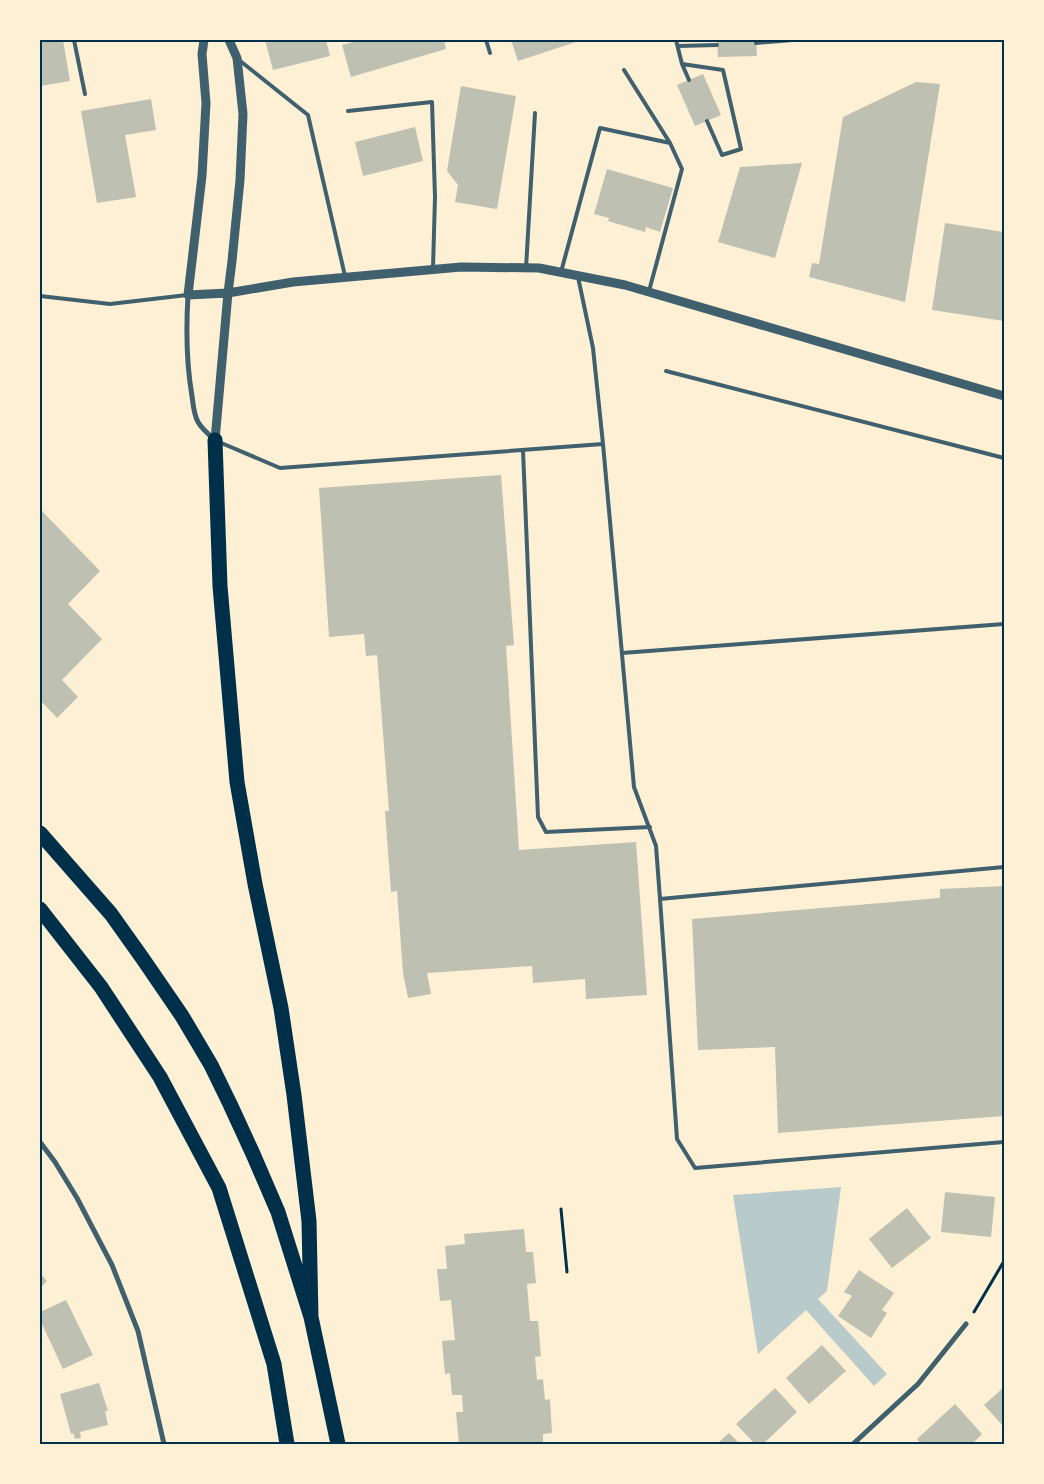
<svg xmlns="http://www.w3.org/2000/svg" width="1044" height="1484" font-family="'Archivo Narrow',sans-serif">
<style>
.green{fill:#b9caca}
.building{fill:#bec0b2}
.lines{fill:none;stroke-linecap:round;stroke-linejoin:round}
.path{stroke:#003049;stroke-width:3}
.service{stroke:#3f606c;stroke-width:4}
.minor{stroke:#3f606c;stroke-width:5}
.tertiary{stroke:#3f606c;stroke-width:9}
.motorway{stroke:#003049;stroke-width:15}
.neatline{fill:none;stroke:#003049;stroke-width:2}
</style>
<rect width="100%" height="100%" fill="#fdf0d5"/>
<path class="green" d="M 841,1187 L 827,1291 L 818,1299 L 887,1374 L 874,1386 L 806,1310 L 758,1354 L 733,1195 Z"/>
<path class="building" d="M 40,40 L 63,40 L 70,81 L 40,86 Z
M 265,40 L 326,40 L 330,56 L 273,70 Z
M 360,40 L 444,40 L 446,49 L 351,77 L 342,45 Z
M 511,40 L 582,40 L 518,61 Z
M 717,40 L 756,40 L 757,56 L 718,57 Z
M 703,74 L 721,115 L 695,126 L 677,85 Z
M 916,82 L 940,84 L 905,302 L 809,277 L 812,263 L 819,264 L 843,117 Z
M 461,86 L 516,96 L 497,209 L 455,202 L 458,185 L 447,171 Z
M 151,99 L 156,130 L 125,135 L 136,197 L 97,203 L 81,111 Z
M 415,127 L 423,161 L 363,176 L 355,142 Z
M 802,163 L 775,258 L 718,242 L 740,167 Z
M 607,169 L 673,188 L 660,232 L 646,227 L 645,232 L 608,221 L 609,218 L 594,214 Z
M 945,223 L 1004,232 L 1004,321 L 932,310 Z
M 501,475 L 514,645 L 506,646 L 519,850 L 636,842 L 647,995 L 586,999 L 585,979 L 533,983 L 532,966 L 427,973 L 431,994 L 408,998 L 403,973 L 397,891 L 391,892 L 385,811 L 389,811 L 377,655 L 366,656 L 364,634 L 329,637 L 319,488 Z
M 40,509 L 100,571 L 68,604 L 102,639 L 62,680 L 78,697 L 57,718 L 40,700 Z
M 1004,886 L 1004,1116 L 778,1133 L 775,1047 L 698,1050 L 692,919 L 940,898 L 940,889 Z
M 945,1192 L 995,1197 L 991,1237 L 941,1232 Z
M 907,1208 L 931,1238 L 892,1268 L 869,1239 Z
M 524,1229 L 526,1252 L 533,1252 L 536,1283 L 527,1284 L 530,1321 L 538,1321 L 541,1356 L 535,1357 L 537,1380 L 543,1379 L 545,1400 L 550,1399 L 552,1433 L 543,1434 L 543,1444 L 459,1444 L 456,1412 L 463,1412 L 462,1395 L 452,1395 L 450,1373 L 445,1374 L 442,1341 L 455,1340 L 451,1300 L 440,1301 L 437,1269 L 447,1269 L 445,1246 L 465,1244 L 464,1234 Z
M 859,1270 L 894,1293 L 882,1310 L 887,1313 L 871,1338 L 838,1316 L 852,1296 L 844,1292 Z
M 40,1273 L 47,1281 L 40,1288 Z
M 66,1300 L 93,1355 L 63,1369 L 40,1320 L 40,1312 Z
M 822,1345 L 846,1371 L 809,1404 L 786,1378 Z
M 99,1383 L 108,1411 L 105,1411 L 108,1425 L 80,1432 L 81,1438 L 75,1439 L 73,1433 L 71,1434 L 60,1394 Z
M 1004,1387 L 1004,1427 L 984,1405 Z
M 775,1388 L 797,1412 L 763,1444 L 755,1444 L 736,1424 Z
M 955,1404 L 982,1434 L 972,1444 L 921,1444 L 917,1439 Z
M 729,1433 L 740,1444 L 717,1444 Z"/>
<g class="lines">
<path class="path" d="M 561,1209 L 567,1272
M 974,1312 L 1004,1261"/>
<path class="service" d="M 74,40 L 85,94
M 486,40 L 490,53
M 676,40 L 682,64 L 689,80
M 756,43 L 793,40
M 678,46 L 717,45
M 239,60 L 308,115 L 345,276
M 682,64 L 723,70 L 741,149 L 722,155 L 707,121
M 624,70 L 670,143
M 348,111 L 432,102 L 435,197 L 433,268
M 526,268 L 535,113
M 561,272 L 600,128 L 670,143 L 682,169 L 649,291
M 578,277 L 593,348 L 603,444
M 40,296 L 110,304 L 187,295
M 666,371 L 1004,458
M 219,442 L 280,468 L 603,444 L 634,787 L 656,846 L 660,899 L 1004,867
M 523,450 L 538,817 L 546,832 L 650,827
M 622,653 L 1004,624
M 660,899 L 677,1139 L 695,1168 L 1004,1142"/>
<path class="minor" d="M 188,295 C 186,329 186,362 192,396 C 193,404 194,415 198,422 C 202,429 208,434 214,439
M 40,1142 L 55,1162 L 77,1198 L 112,1265 L 138,1331 L 164,1444
M 853,1444 L 918,1384 L 966,1324"/>
<path class="tertiary" d="M 204,40 L 202,54 L 206,103 L 202,176 L 188,295 L 228,293 L 293,282 L 461,267 L 539,268 L 625,285 L 1004,396
M 215,440 L 228,293 L 232,261 L 240,180 L 243,114 L 237,58 L 229,40"/>
<path class="motorway" d="M 215,440 L 220,586 L 237,782 L 255,884 L 281,1008 L 294,1095 L 309,1221 L 311,1317
M 40,833 L 111,914 L 143,959 L 182,1016 L 211,1065 L 230,1104 L 253,1154 L 278,1212 L 311,1317 L 338,1444
M 40,909 L 101,987 L 160,1077 L 219,1188 L 274,1364 L 287,1444"/>
</g>
<rect width="1044" height="1484" fill="none" stroke="#fdf0d5" stroke-width="82"/>
<rect x="41" y="41" width="962" height="1402" class="neatline"/>
</svg>
